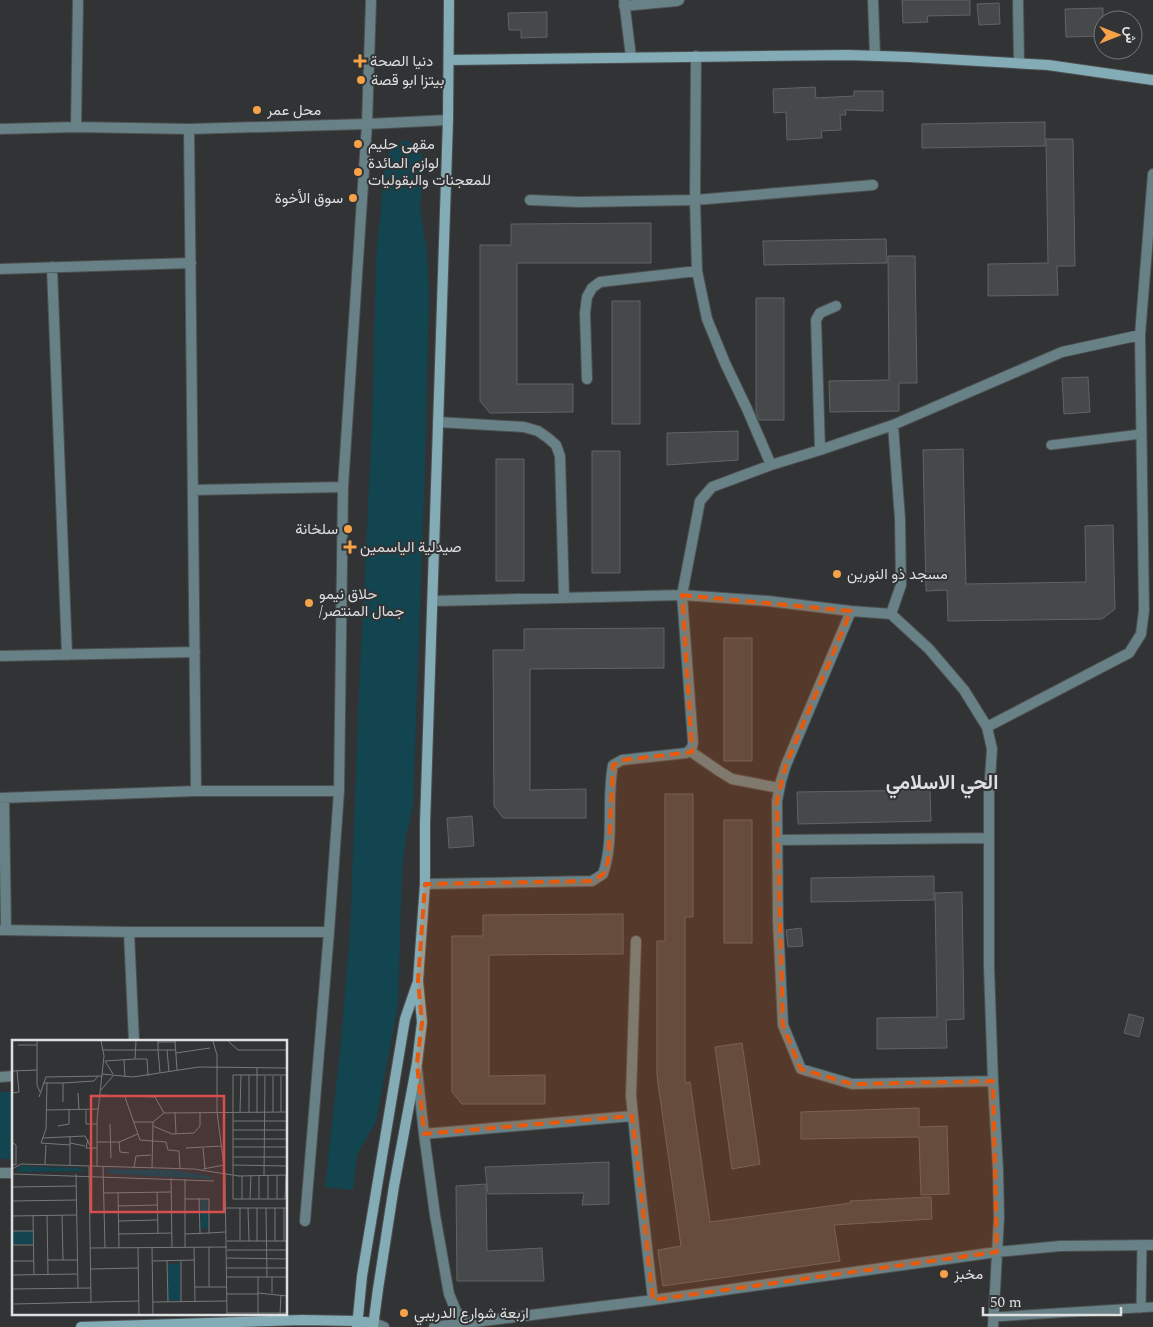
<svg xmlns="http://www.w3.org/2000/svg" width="1153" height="1327" font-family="Spectral,Vazirmatn,serif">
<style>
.green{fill:#12454f}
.building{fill:#46494a;stroke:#606464}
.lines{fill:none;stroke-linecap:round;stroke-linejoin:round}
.lane-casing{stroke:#4d4f50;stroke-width:11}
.street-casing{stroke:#4d4f50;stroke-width:12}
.secondary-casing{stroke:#4d4f50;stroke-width:12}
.lane{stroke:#678186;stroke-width:9}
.street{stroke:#678186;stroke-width:10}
.secondary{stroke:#83acb6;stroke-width:10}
.marked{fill:#e8590c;fill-opacity:0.2;stroke:#e8590c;stroke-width:4;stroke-dasharray:10 6;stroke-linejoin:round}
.poi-dot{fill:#f7a149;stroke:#313334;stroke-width:2}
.labels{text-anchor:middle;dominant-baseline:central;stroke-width:4;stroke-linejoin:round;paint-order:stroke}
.poi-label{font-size:15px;fill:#dedfe0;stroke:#313334;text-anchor:start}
.district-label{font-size:20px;font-weight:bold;fill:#dedfe0;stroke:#313334}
.inset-road{fill:none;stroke:#767879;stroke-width:1}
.view{fill:#d84d4d;fill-opacity:0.15;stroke:#d84d4d;stroke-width:2.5}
.inset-edge{fill:none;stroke:#dedfe0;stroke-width:2.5}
</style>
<rect width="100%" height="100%" fill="#313334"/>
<path class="green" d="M 405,140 L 416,145 L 422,155 L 424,165 L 420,208 L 427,252 L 429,296 L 425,465 L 413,805 L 406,836 L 402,873 L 398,1005 L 376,1121 L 357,1155 L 353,1190 L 325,1187 L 340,1051 L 350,932 L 359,691 L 372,426 L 376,258 L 385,165 L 390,149 Z
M 0,1092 L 14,1092 L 14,1159 L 0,1159 Z"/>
<path class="building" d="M 902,0 L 970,0 L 970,15 L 927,16 L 928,22 L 903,23 Z
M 999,3 L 1000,24 L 979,25 L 977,4 Z
M 1103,8 L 1103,36 L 1066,37 L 1065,9 Z
M 547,12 L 547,37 L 521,38 L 521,30 L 509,30 L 508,13 Z
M 815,87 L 816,98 L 854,96 L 854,91 L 883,91 L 883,111 L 845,110 L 846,115 L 840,115 L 841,130 L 821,131 L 822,138 L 787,140 L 786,112 L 774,113 L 773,89 Z
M 1045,122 L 1045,146 L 922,148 L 922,124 Z
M 1046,139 L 1073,139 L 1075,266 L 1057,266 L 1058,295 L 988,296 L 988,264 L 1048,263 Z
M 651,223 L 651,263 L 517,263 L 517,384 L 573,384 L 573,412 L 490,413 L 480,401 L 480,245 L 511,245 L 511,224 Z
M 886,239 L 887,263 L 764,265 L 763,241 Z
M 888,256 L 915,256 L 917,383 L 899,383 L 899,411 L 830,412 L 829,381 L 889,380 Z
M 756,298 L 784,298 L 784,420 L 759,420 L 756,412 Z
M 612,301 L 640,301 L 640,424 L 612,424 Z
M 1088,377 L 1090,412 L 1064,414 L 1062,378 Z
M 738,431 L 738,460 L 667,465 L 667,433 Z
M 963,449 L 966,584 L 1086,582 L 1085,526 L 1113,525 L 1115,609 L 1102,619 L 948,621 L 947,590 L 926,591 L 923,450 Z
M 592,451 L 620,451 L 620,573 L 592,573 Z
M 496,459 L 524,459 L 524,581 L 496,581 Z
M 664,628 L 664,668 L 530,669 L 530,790 L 586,789 L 586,818 L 503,818 L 494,806 L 493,650 L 524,650 L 524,629 Z
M 724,638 L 752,638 L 752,761 L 724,761 Z
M 930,790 L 931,821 L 798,824 L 797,792 Z
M 665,794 L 693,794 L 693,917 L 685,917 L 685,1083 L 690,1082 L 710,1222 L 851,1203 L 850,1201 L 931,1197 L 932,1219 L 834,1225 L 840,1261 L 663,1286 L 658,1250 L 681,1246 L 657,1076 L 657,941 L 665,941 Z
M 472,816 L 474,846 L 449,848 L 447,818 Z
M 724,820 L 752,820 L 752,943 L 724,943 Z
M 934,876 L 934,900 L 811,902 L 811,878 Z
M 962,892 L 964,1019 L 946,1020 L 947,1048 L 877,1049 L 877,1018 L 937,1017 L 935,893 Z
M 623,914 L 623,954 L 489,955 L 489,1076 L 545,1075 L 545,1104 L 462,1104 L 452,1092 L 452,936 L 483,936 L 483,915 Z
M 801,928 L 803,946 L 788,947 L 786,930 Z
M 1129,1014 L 1144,1018 L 1139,1037 L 1124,1033 Z
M 742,1043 L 760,1164 L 732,1169 L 715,1047 Z
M 919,1108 L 919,1127 L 947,1126 L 949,1194 L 921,1195 L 919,1137 L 801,1139 L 801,1112 Z
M 609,1162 L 609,1204 L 582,1205 L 584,1193 L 488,1194 L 485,1167 Z
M 486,1184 L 487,1251 L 542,1248 L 544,1281 L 457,1281 L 456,1186 Z"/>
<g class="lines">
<g class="lane-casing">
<path id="lane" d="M 1051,445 L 1141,434
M 1141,1308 L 1142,1245
M 993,1317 L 1153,1307"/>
</g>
<g class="street-casing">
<path id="street" d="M 624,0 L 631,57
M 873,0 L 875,56
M 1018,0 L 1019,63
M 624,6 L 677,1 L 679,0
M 696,56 L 695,200 L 697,271 L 707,319 L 725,363 L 747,409 L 771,465
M 76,127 L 78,0
M 0,129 L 76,127 L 189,129 L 367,124 L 448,120
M 189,129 L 196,791
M 530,200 L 579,202 L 695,200 L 873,185
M 52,267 L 67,655
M 0,269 L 191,263
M 587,379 L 585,313 L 587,297 L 592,288 L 600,282 L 697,271
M 438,422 L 524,427 L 538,431 L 548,438 L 556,445 L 560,456 L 564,598
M 820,450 L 816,320 L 820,313 L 836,306
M 193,490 L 343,487
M 433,601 L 682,595 L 768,601 L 851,611 L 891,614 L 929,649 L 964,690 L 987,727 L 992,749 L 989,793 L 989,967 L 993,1081 L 998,1170 L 999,1217 L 993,1327
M 851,611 L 786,765 L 781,781 L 777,801 L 778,921 L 783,1025 L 801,1069 L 852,1084 L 993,1081
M 891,614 L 901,585 L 900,519 L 893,425
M 0,656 L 195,652
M 987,727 L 1129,653 L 1141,634 L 1144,610 L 1140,335 L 1153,174
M 690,751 L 719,771 L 732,779 L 779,788
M 0,798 L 196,791 L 339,791
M 4,798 L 6,930
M 777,840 L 989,838
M 425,884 L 592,881 L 603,874 C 615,839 606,801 613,765 L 622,760 L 686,753 C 691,750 693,747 693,742 L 682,595 L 700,501 L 712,487 L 771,465 L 820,450 L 893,425 L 1062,352 L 1140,335
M 0,930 L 129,932 L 329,932
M 129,932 L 134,1041
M 636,941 L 631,1096 L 640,1186 L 653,1300
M 417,1069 L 424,1134 L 435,1215 L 449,1294 L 456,1311 L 465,1324
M 0,1077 L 14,1076
M 424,1134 L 632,1116
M 0,1173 L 14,1173
M 305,1221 L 329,932 L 339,791 L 343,487 L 367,124 L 371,0
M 373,1323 L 384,1327
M 434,1327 L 653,1300 L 997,1252 L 1060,1246 L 1153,1245"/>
</g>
<g class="secondary-casing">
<path id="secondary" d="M 449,60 L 847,55 L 910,57 L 1048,65 L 1153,80
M 81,1327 L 302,1320 L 357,1321 L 373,1323
M 357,1327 L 362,1276 L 405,1019 L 417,984
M 373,1327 L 378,1289 L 394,1186 L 417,1063 L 422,1022 L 418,981 L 425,884 L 425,824 L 448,120 L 449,0"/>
</g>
<use href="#lane" class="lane"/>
<use href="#street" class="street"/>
<use href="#secondary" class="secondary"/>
</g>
<path class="marked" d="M 682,595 L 851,611 L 786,765 L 777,801 L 783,1025 L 801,1069 L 852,1084 L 993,1081 L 997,1252 L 653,1300 L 632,1116 L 424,1134 L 417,1063 L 422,1022 L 418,981 L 425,884 L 592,881 L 603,874 L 608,861 L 613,765 L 622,760 L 692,752 Z"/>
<g class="poi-dot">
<path d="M357.5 53.5h5v5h5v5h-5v5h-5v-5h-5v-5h5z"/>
<circle cx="361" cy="80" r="5"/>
<circle cx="257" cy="110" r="5"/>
<circle cx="358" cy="144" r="5"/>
<circle cx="358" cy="172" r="5"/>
<circle cx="353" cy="198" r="5"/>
<circle cx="348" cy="529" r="5"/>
<path d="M347.5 539.5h5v5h5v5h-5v5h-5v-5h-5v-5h5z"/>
<circle cx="837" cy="574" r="5"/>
<circle cx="309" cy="603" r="5"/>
<circle cx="944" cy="1274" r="5"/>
<circle cx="404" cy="1313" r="5"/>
</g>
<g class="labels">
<g class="poi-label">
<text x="370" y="61">دنيا الصحة</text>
<text x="371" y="80">بيتزا ابو قصة</text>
<text x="267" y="110">محل عمر</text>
<text x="368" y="144">مقهى حليم</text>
<text x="368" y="163">لوازم المائدة<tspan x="368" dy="17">للمعجنات والبقوليات</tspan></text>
<text x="343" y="198" text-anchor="end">سوق الأخوة</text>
<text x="338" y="529" text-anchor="end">سلخانة</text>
<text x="360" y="547">صيدلية الياسمين</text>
<text x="847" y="574">مسجد ذو النورين</text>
<text x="319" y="594">حلاق نيمو<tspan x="319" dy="17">/جمال المنتصر</tspan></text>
<text x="954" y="1274">مخبز</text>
<text x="414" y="1313">اربعة شوارع الدريبي</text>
</g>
<g class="district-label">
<text x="942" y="783">الحي الاسلامي</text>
</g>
</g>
<g transform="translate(12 1040)">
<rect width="275" height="275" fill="#313334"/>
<path d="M 7,126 L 65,128 L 76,131 L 5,132 ZM 96,129 L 160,130 L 199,136 L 198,139 L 105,134 L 94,132 ZM 195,159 L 196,188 L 189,189 L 189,160 ZM 0,191 L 21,191 L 21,204 L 0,204 ZM 168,223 L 168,261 L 156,260 L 156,224 Z" fill="#12454f"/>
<path class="inset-road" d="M 25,1 L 25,45 L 28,52M 163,1 L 165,30M 201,1 L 205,15 L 205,72 L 213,134 L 215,274M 216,1 L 226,10 L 275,10M 146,2 L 163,2M 6,5 L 25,5M 91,10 L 146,10 L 146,1M 155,10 L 157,32M 164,13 L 198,8M 123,19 L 135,19 L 136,36M 112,20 L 113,37M 93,21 L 123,19 L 124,1M 93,21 L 101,34M 0,31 L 25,30M 148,33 L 146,10 L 163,10M 90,34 L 121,37 L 187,27 L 275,28M 261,36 L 261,72M 269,36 L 269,72M 34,37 L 90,36M 31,43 L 51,43 L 51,62M 35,43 L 34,89 L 29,103 L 58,105M 51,43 L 82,41 L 86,36M 89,50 L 101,36M 0,53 L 7,52 L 5,30M 66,53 L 67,70M 87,55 L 143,57 L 152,73M 27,57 L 34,37M 113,57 L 128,100 L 154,102 L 156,110 L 167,111 L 168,129M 35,70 L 86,69M 74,70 L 74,84 L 85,84M 163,72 L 164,94M 228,72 L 229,35M 237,73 L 237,35M 245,73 L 245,27M 221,81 L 275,81M 122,82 L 141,82M 98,84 L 99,118M 46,86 L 57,84 L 57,70M 141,86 L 160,94 L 182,93 L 188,86 L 188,72M 221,90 L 275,90M 30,98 L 73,96 L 80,109M 76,99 L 74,108 L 85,108M 221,99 L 275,99M 0,102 L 4,105 L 4,125 L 0,124M 85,102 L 107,102 L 126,94M 107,102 L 108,112 L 117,113M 58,103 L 73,106M 221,107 L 275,107M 174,108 L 210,106M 191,108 L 193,129M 221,117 L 275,117M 33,124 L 34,105M 58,125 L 58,97M 221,125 L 275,126M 77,127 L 79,263M 85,127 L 85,80 L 92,16 L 89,1M 91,127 L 93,208M 122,128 L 124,116 L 139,115M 140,128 L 141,82 L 152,73 L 275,72M 0,129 L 9,124 L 182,129 L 227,136M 191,129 L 212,125M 0,134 L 202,141M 64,134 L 66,248M 221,135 L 221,35 L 275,35M 247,135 L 247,159M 252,135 L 253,36M 221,136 L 221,159 L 275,159M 226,136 L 275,135M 230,136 L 230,159M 159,138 L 160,207M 173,139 L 173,207M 0,147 L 64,146M 106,152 L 107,208M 145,152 L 146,193M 92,153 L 159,152M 187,158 L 188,193M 173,159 L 197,159 L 197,193 L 173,194M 238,159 L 239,135M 256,159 L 256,135M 265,159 L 265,135M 273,159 L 274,135M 0,161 L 64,160M 106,166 L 145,165M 213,168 L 275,168M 228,168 L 228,201M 236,168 L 237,201M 254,168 L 255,237M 263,168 L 263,201M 272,168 L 272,201M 21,175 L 22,235M 35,175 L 36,234M 50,175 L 51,220M 0,176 L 65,175M 107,181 L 145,180M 0,191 L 21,191M 197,193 L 213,192M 107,194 L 160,193M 215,201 L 275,201M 245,201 L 245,168M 0,205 L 21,205M 140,207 L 141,274M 182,207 L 183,261M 197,207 L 197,247M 79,208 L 215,207M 126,208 L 127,274M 215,210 L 275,210M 215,218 L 275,219M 36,220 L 65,220M 0,221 L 22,221M 141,221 L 183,220M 155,221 L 156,262M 169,221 L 169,261M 215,228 L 275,228M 79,229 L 126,228M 0,235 L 65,234M 215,237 L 275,237M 260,237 L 260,253M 183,247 L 214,247M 0,249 L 79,248M 0,249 L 0,274M 246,253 L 275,256M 214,254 L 246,254M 141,262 L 214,261M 2,264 L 127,261M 215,273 L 275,273M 246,274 L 246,237M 268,274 L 269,255"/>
<path class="view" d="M 79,56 L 212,56 L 212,172 L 79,172 Z"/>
<rect width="275" height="275" class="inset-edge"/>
</g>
<g transform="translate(1118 35) rotate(90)"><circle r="24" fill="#313334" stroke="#767879"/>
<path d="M0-4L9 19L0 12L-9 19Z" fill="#f7a149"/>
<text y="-8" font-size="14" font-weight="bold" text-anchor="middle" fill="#dedfe0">ش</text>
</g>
<path d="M983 1307v8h138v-8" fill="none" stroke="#dedfe0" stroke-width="2.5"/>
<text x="990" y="1307" font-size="15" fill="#dedfe0" stroke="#313334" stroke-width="4" paint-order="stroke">50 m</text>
</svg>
